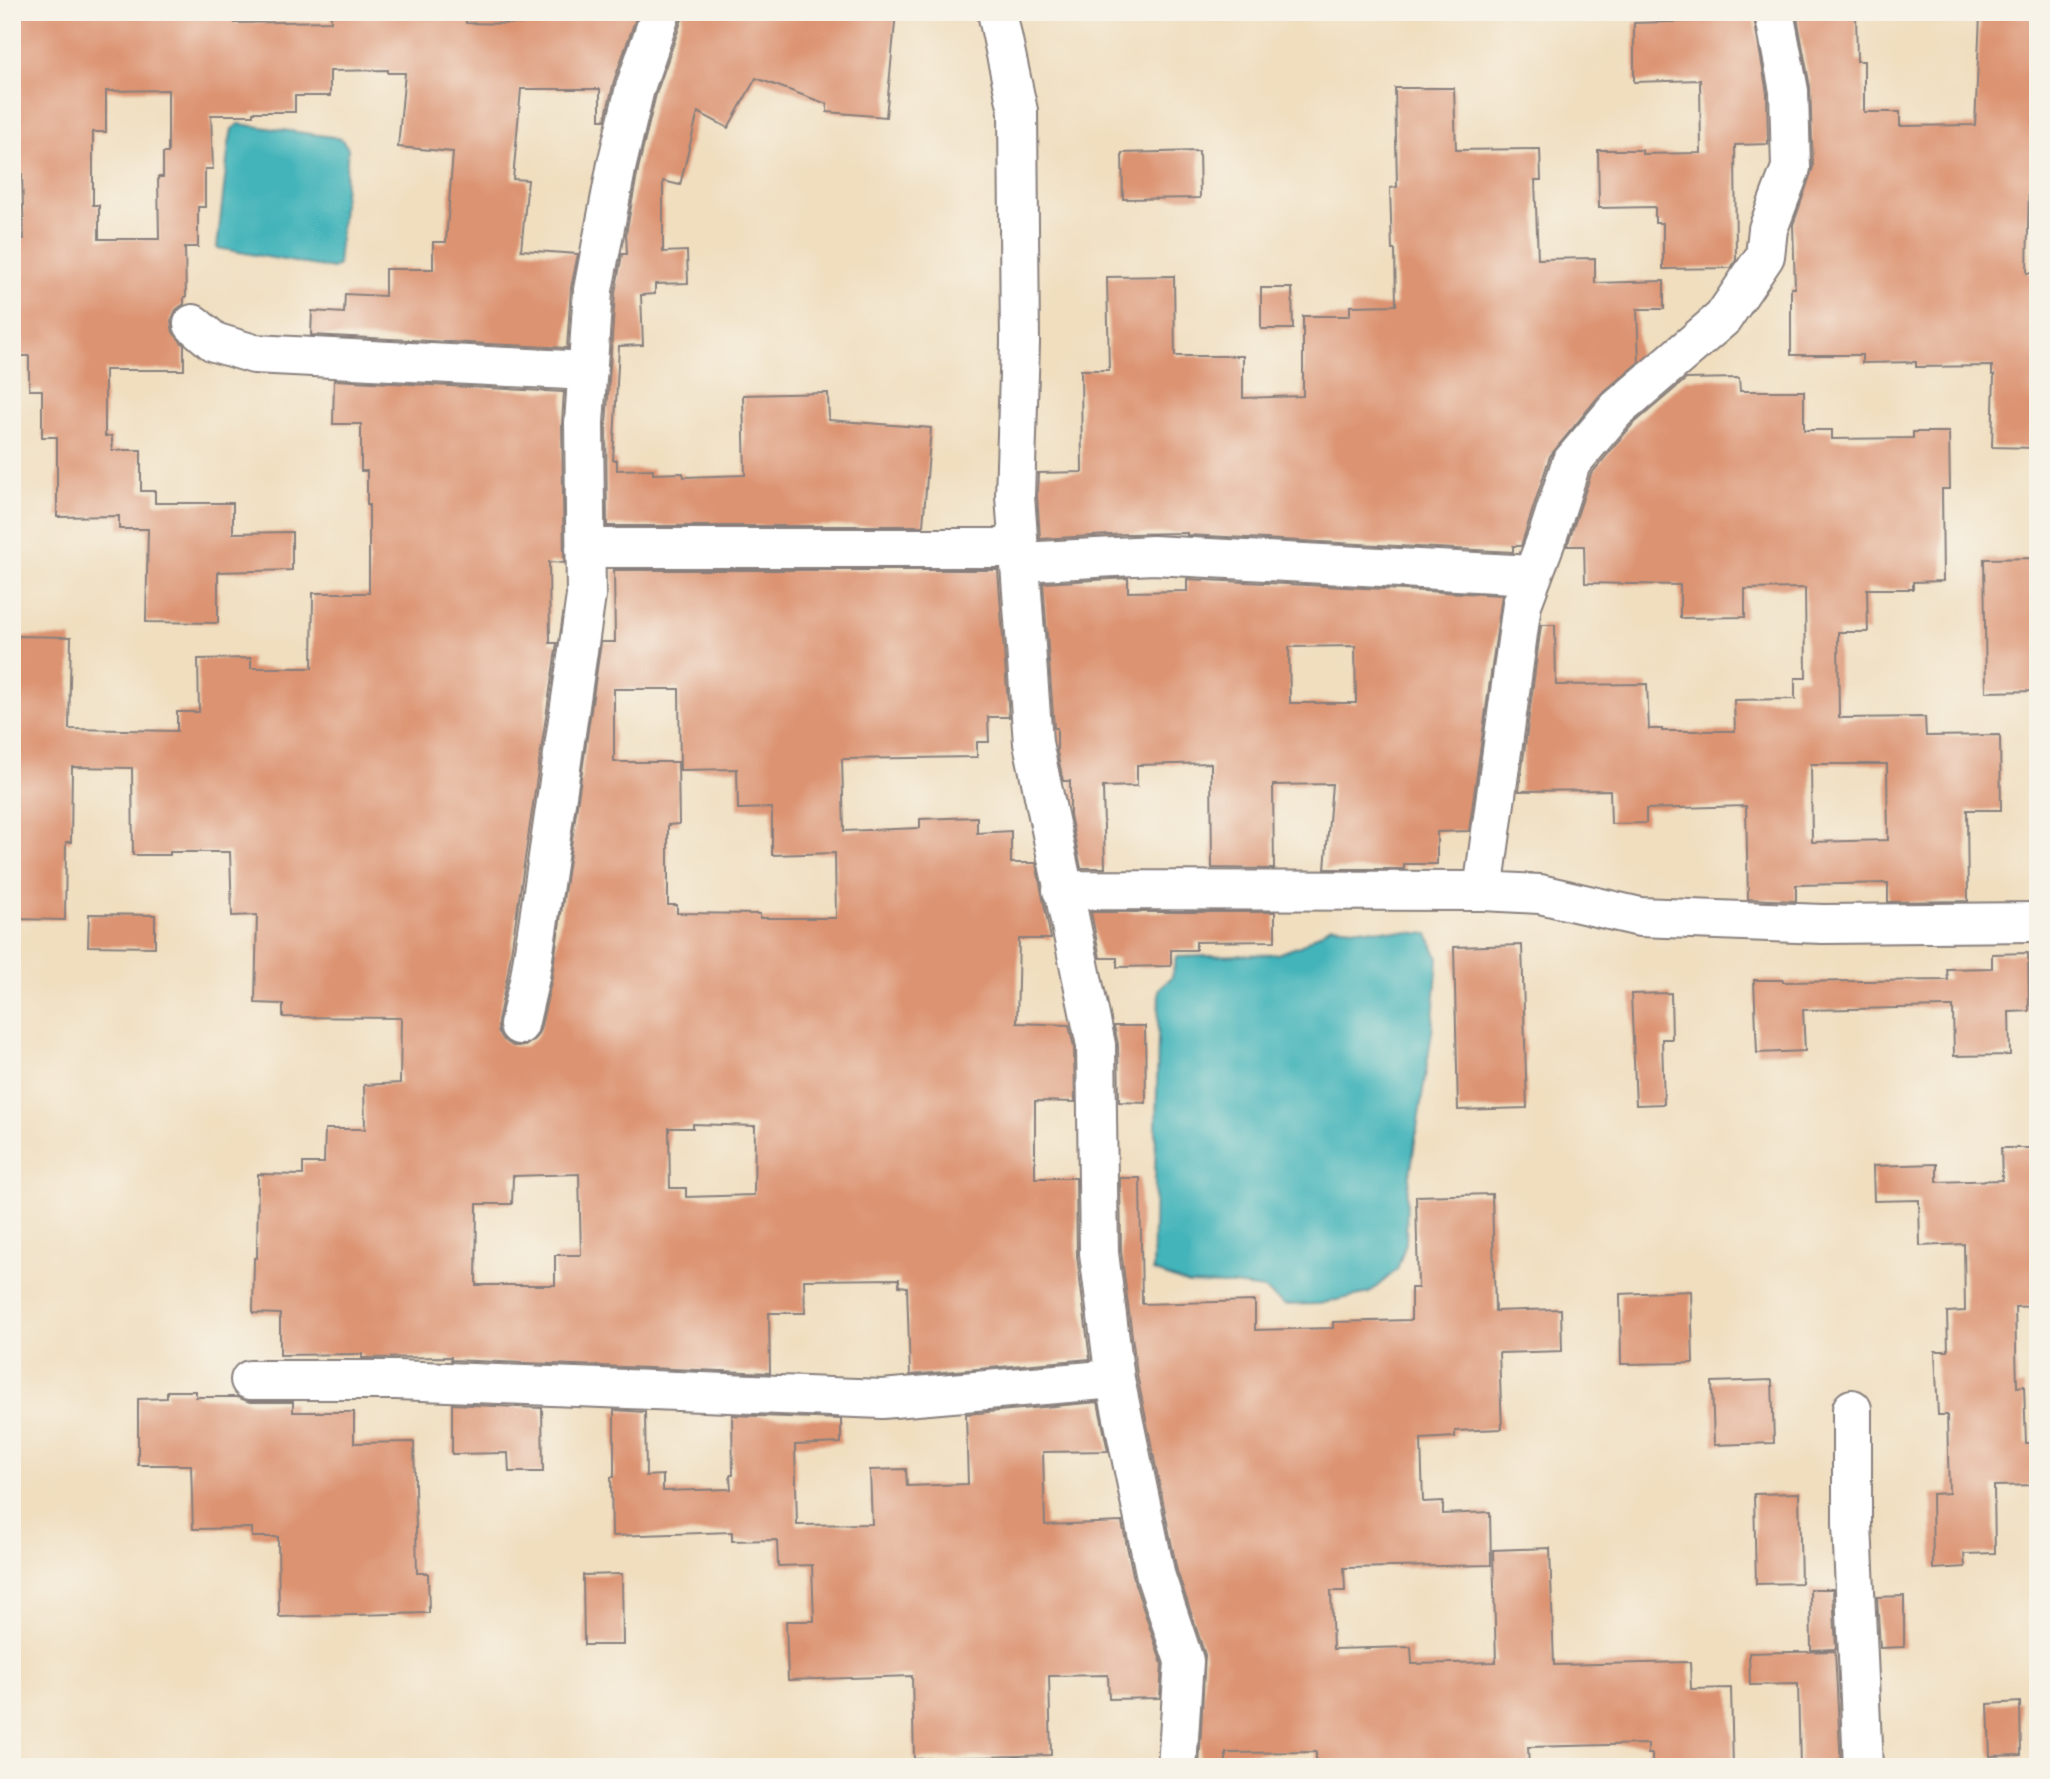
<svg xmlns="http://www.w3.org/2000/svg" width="2050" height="1779" font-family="Pangolin,sans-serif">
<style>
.water{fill:#43b4ba;stroke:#326b7a;stroke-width:2}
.building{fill:#dc9371;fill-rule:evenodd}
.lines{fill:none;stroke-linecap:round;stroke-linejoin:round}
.minor-casing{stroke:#89807d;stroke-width:42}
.minor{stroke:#fff;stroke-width:38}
</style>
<rect width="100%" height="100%" fill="#f7f3e8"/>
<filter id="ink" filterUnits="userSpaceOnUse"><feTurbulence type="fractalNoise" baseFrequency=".0143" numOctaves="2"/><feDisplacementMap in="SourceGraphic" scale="14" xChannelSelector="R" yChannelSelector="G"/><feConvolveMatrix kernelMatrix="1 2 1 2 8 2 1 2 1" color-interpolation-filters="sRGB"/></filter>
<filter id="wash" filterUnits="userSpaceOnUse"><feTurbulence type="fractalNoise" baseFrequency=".00686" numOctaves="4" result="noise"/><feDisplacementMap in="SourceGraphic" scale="28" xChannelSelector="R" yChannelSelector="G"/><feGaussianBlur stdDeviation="1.57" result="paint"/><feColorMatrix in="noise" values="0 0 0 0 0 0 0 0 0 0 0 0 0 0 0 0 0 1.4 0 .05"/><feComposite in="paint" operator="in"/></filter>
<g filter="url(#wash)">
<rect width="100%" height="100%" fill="#f0debf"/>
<path class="water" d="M 239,124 L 333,137 L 341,139 L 348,148 L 338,265 L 333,269 L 217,248 L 229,144 L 232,129 Z
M 1331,926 L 1428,934 L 1438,958 L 1432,1032 L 1407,1194 L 1406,1243 L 1397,1270 L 1369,1293 L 1319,1304 L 1285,1305 L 1263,1289 L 1234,1285 L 1188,1284 L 1153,1271 L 1159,989 L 1172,977 L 1176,957 L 1277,954 L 1300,946 Z"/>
<g id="blocks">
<path class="building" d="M 12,12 L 235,12 L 235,23 L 331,21 L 331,12 L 466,12 L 466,23 L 522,24 L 522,12 L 638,12 L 614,81 L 605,120 L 600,120 L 600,89 L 521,89 L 513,179 L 528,180 L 521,250 L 578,254 L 571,288 L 567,348 L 311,335 L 312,311 L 344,313 L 345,294 L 385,296 L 385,269 L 433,269 L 433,242 L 446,242 L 453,152 L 398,147 L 405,73 L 388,73 L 388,70 L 330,71 L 330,96 L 295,96 L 295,112 L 253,112 L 253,115 L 211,115 L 213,169 L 205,169 L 205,207 L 198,207 L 198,247 L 185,247 L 186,297 L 184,297 L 184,304 L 176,310 L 171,321 L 173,332 L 184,345 L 184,370 L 105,370 L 105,436 L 112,436 L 112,450 L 141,450 L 141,491 L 155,491 L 155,503 L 233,503 L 233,533 L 292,532 L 292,570 L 218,572 L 218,623 L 146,622 L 148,529 L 119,529 L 119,516 L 57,517 L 57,437 L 42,437 L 42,390 L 29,390 L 29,356 L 17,356 L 17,336 L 12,336 L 12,239 L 24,239 L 22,174 L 12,174 ZM 168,90 L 168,153 L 163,153 L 163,177 L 158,177 L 159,239 L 99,239 L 99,205 L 93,205 L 93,132 L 106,132 L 106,91 Z
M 682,12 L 896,12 L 886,117 L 827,112 L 827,104 L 756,78 L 728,128 L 698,112 L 680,185 L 663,181 L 663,252 L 687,251 L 688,283 L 655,284 L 655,294 L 641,295 L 643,345 L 619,346 L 613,460 L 617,460 L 617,470 L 653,469 L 653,474 L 683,473 L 684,477 L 745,475 L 743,395 L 828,393 L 829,420 L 931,428 L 923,526 L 607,526 L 606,424 L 615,293 L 622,254 L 627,254 L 626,234 L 638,169 L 656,94 L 682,19 Z
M 1753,12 L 1767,93 L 1768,144 L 1735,145 L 1736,260 L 1731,268 L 1663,269 L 1663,223 L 1655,223 L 1655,207 L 1599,208 L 1598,150 L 1642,150 L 1642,154 L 1701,153 L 1700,80 L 1634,82 L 1634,23 L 1704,21 L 1704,13 Z
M 1796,12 L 1856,12 L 1857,61 L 1864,61 L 1864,112 L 1900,112 L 1900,126 L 1975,125 L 1980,16 L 2038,17 L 2038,74 L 2035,74 L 2032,183 L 2029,183 L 2027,273 L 2038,273 L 2037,448 L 1992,447 L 1994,375 L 1992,375 L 1992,366 L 1916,367 L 1916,362 L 1862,363 L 1862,355 L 1791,355 L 1791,288 L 1795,288 L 1793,225 L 1813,167 L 1810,87 Z
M 1395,88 L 1454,88 L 1456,150 L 1540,149 L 1541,180 L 1535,180 L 1538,259 L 1595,258 L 1595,283 L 1664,281 L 1664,309 L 1637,309 L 1639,362 L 1599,396 L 1550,456 L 1521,546 L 1513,546 L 1513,552 L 1187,535 L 1187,533 L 1128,534 L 1040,539 L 1037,496 L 1038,473 L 1082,472 L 1081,370 L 1109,370 L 1107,277 L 1174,276 L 1175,356 L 1243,356 L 1243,398 L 1303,396 L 1303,316 L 1350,316 L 1350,306 L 1396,305 L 1395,250 L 1392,250 L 1390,188 L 1397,187 Z
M 1199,151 L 1200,198 L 1123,199 L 1122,153 Z
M 1261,288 L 1292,288 L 1293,329 L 1261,329 Z
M 1739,378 L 1740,391 L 1804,391 L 1804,430 L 1832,430 L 1832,439 L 1913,438 L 1913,432 L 1949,432 L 1950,489 L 1942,489 L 1943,581 L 1913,582 L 1913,589 L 1867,589 L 1868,632 L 1838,632 L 1839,718 L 1925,717 L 1926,736 L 2000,735 L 2001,810 L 1967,810 L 1968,901 L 1888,902 L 1888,883 L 1796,885 L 1796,901 L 1748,899 L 1746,806 L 1646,809 L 1646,823 L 1611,824 L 1610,790 L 1519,791 L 1541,625 L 1555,625 L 1556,685 L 1647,684 L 1649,729 L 1662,729 L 1662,731 L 1735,731 L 1734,700 L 1795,699 L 1795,678 L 1806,678 L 1805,588 L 1745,589 L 1745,617 L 1680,618 L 1680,585 L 1585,583 L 1584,546 L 1567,546 L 1591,474 L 1632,425 L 1686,379 ZM 1811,764 L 1887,764 L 1888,840 L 1812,842 Z
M 334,380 L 564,392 L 562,423 L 564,563 L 549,562 L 550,643 L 557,643 L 508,973 L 498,1021 L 498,1031 L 504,1040 L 513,1046 L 525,1046 L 535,1039 L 540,1030 L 551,982 L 601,642 L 615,642 L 614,570 L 998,570 L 1009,717 L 988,717 L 989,742 L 977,742 L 977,757 L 842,759 L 844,831 L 920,828 L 920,819 L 977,817 L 977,833 L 1011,831 L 1011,863 L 1036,863 L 1051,939 L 1019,939 L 1017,1023 L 1069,1025 L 1074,1047 L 1075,1102 L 1035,1101 L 1035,1178 L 1076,1178 L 1077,1256 L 1090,1359 L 910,1375 L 907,1287 L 899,1286 L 899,1279 L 804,1280 L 805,1313 L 769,1313 L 770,1373 L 451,1360 L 451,1357 L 362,1358 L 362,1354 L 280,1355 L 280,1314 L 253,1313 L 254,1258 L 257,1258 L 258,1174 L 303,1175 L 303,1163 L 324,1163 L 325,1129 L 365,1129 L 364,1085 L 400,1083 L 401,1018 L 283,1017 L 283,1004 L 255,1003 L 257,915 L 232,916 L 230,852 L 170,852 L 170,855 L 133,855 L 132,768 L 72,767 L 71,842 L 66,842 L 65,920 L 12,919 L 12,636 L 71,637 L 69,729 L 177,731 L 177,712 L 199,712 L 198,659 L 251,658 L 251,668 L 312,668 L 313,593 L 369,593 L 369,505 L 367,505 L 367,471 L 361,471 L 361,424 L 333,424 ZM 614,689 L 679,689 L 680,770 L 737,769 L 738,809 L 772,808 L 772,855 L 835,853 L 836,918 L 760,918 L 760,914 L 677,913 L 677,905 L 668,905 L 668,825 L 679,824 L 678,762 L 614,762 ZM 693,1124 L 755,1126 L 754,1195 L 686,1197 L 686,1188 L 670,1188 L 669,1128 L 693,1128 ZM 579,1174 L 581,1255 L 555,1255 L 555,1285 L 476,1285 L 477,1204 L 512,1204 L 513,1176 Z
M 2038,558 L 2038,691 L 1986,692 L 1984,559 Z
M 1128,578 L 1128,592 L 1187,591 L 1187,579 L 1502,595 L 1469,831 L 1437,832 L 1437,864 L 1404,864 L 1404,869 L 1325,869 L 1332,784 L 1273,785 L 1274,869 L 1212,868 L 1211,763 L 1137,765 L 1137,786 L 1103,787 L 1105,868 L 1081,868 L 1070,815 L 1070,781 L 1063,781 L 1057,752 L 1057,728 L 1054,728 L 1043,583 ZM 1355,646 L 1356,703 L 1290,703 L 1289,647 Z
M 1091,912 L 1275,912 L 1275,941 L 1196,942 L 1196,950 L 1171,950 L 1171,966 L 1117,967 L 1117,958 L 1100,958 Z
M 89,914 L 155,915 L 155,947 L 88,946 Z
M 1522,945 L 1527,1108 L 1458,1110 L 1454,947 Z
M 2028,953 L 2029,1011 L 2009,1012 L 2010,1055 L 1954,1056 L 1953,1007 L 1948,1007 L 1803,1010 L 1805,1051 L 1757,1053 L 1754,980 L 1783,980 L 1783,982 L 1948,980 L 1947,969 L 1992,968 L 1992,954 Z
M 1671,993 L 1672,1039 L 1662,1039 L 1664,1104 L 1636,1105 L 1631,994 Z
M 1114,1026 L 1145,1026 L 1146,1103 L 1119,1102 L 1118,1044 Z
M 2001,1148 L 2038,1148 L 2038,1306 L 2015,1307 L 2017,1387 L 2024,1386 L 2026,1443 L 2038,1443 L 2038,1485 L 1994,1486 L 1995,1553 L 1964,1554 L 1965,1567 L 1933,1569 L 1932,1494 L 1949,1493 L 1947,1415 L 1938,1415 L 1935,1351 L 1948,1351 L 1947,1312 L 1965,1311 L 1964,1244 L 1920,1246 L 1919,1200 L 1874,1201 L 1873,1166 L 1937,1164 L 1937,1182 L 2002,1180 Z
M 1120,1178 L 1140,1178 L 1142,1304 L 1255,1301 L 1255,1330 L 1333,1328 L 1333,1322 L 1411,1320 L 1411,1288 L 1418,1288 L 1416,1196 L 1492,1194 L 1495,1311 L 1561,1309 L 1562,1351 L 1499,1353 L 1502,1429 L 1455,1431 L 1455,1437 L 1421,1439 L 1423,1502 L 1443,1501 L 1443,1514 L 1490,1512 L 1491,1565 L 1344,1568 L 1345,1591 L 1331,1591 L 1333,1649 L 1411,1647 L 1412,1664 L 1496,1662 L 1493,1550 L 1550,1548 L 1554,1665 L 1690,1662 L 1691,1689 L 1731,1688 L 1733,1767 L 1652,1767 L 1652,1754 L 1648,1754 L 1648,1744 L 1528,1747 L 1529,1767 L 1316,1767 L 1316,1752 L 1226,1753 L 1226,1767 L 1199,1767 L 1205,1655 L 1177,1571 L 1137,1375 L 1121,1251 Z
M 1691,1291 L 1693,1363 L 1621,1364 L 1620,1294 Z
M 1772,1380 L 1774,1443 L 1714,1445 L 1712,1382 Z
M 167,1391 L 196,1391 L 196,1397 L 237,1397 L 250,1402 L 293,1402 L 293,1412 L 354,1412 L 354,1443 L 414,1442 L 417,1573 L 428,1573 L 429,1613 L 279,1617 L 278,1537 L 252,1537 L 252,1528 L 193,1529 L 191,1465 L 138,1465 L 138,1399 L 167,1398 Z
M 1098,1402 L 1108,1451 L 1043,1452 L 1045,1525 L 1122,1522 L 1135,1584 L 1162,1664 L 1160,1698 L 1109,1699 L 1108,1675 L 1049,1676 L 1051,1755 L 914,1759 L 912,1676 L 788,1680 L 786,1621 L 814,1621 L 812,1565 L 778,1566 L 777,1540 L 732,1541 L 732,1532 L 612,1536 L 611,1477 L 614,1477 L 614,1410 L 645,1412 L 646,1476 L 663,1475 L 663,1491 L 731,1489 L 730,1475 L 733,1475 L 732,1415 L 841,1419 L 841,1443 L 795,1445 L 797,1525 L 872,1524 L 870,1470 L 906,1469 L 907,1486 L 968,1484 L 966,1414 Z
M 452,1404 L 542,1408 L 543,1472 L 509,1472 L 508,1453 L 452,1454 Z
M 1799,1493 L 1801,1583 L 1756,1584 L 1754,1494 Z
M 622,1574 L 623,1645 L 584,1645 L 583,1575 Z
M 1810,1589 L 1833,1589 L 1836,1649 L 1811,1650 Z
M 1904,1596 L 1904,1647 L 1880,1648 L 1877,1597 Z
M 1835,1651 L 1841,1767 L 1800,1767 L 1798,1684 L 1750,1685 L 1749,1653 Z
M 2020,1702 L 2021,1755 L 1990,1756 L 1988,1704 Z"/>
</g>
</g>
<g filter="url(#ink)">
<use href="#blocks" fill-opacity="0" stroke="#89807d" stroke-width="2"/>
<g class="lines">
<g class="minor-casing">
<path id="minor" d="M 997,12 L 1018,111 L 1020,343 L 1015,496 L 1033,743 L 1096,1045 L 1099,1253 L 1115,1379 L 1156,1577 L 1184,1661 L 1177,1767
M 193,324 L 214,342 L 254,354 L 588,371
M 585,548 L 1020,548
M 1020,562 L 1153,555 L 1533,575
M 1062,890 L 1483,891 L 1522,604 L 1548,535 L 1571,463 L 1616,410 L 1723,318 L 1765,256 L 1768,229 L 1791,168 L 1789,91 L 1774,12
M 1483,891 L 1540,894 L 1640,917 L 1823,924 L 2038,922
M 519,1025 L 530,977 L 540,912 L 586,596 L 584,423 L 593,290 L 617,164 L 635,88 L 661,12
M 250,1380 L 396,1380 L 882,1399 L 1115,1379
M 1852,1409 L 1852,1524 L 1863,1767"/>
</g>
<use href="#minor" class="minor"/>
</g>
</g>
<rect width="2050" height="1779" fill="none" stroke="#f7f3e8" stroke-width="42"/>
</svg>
